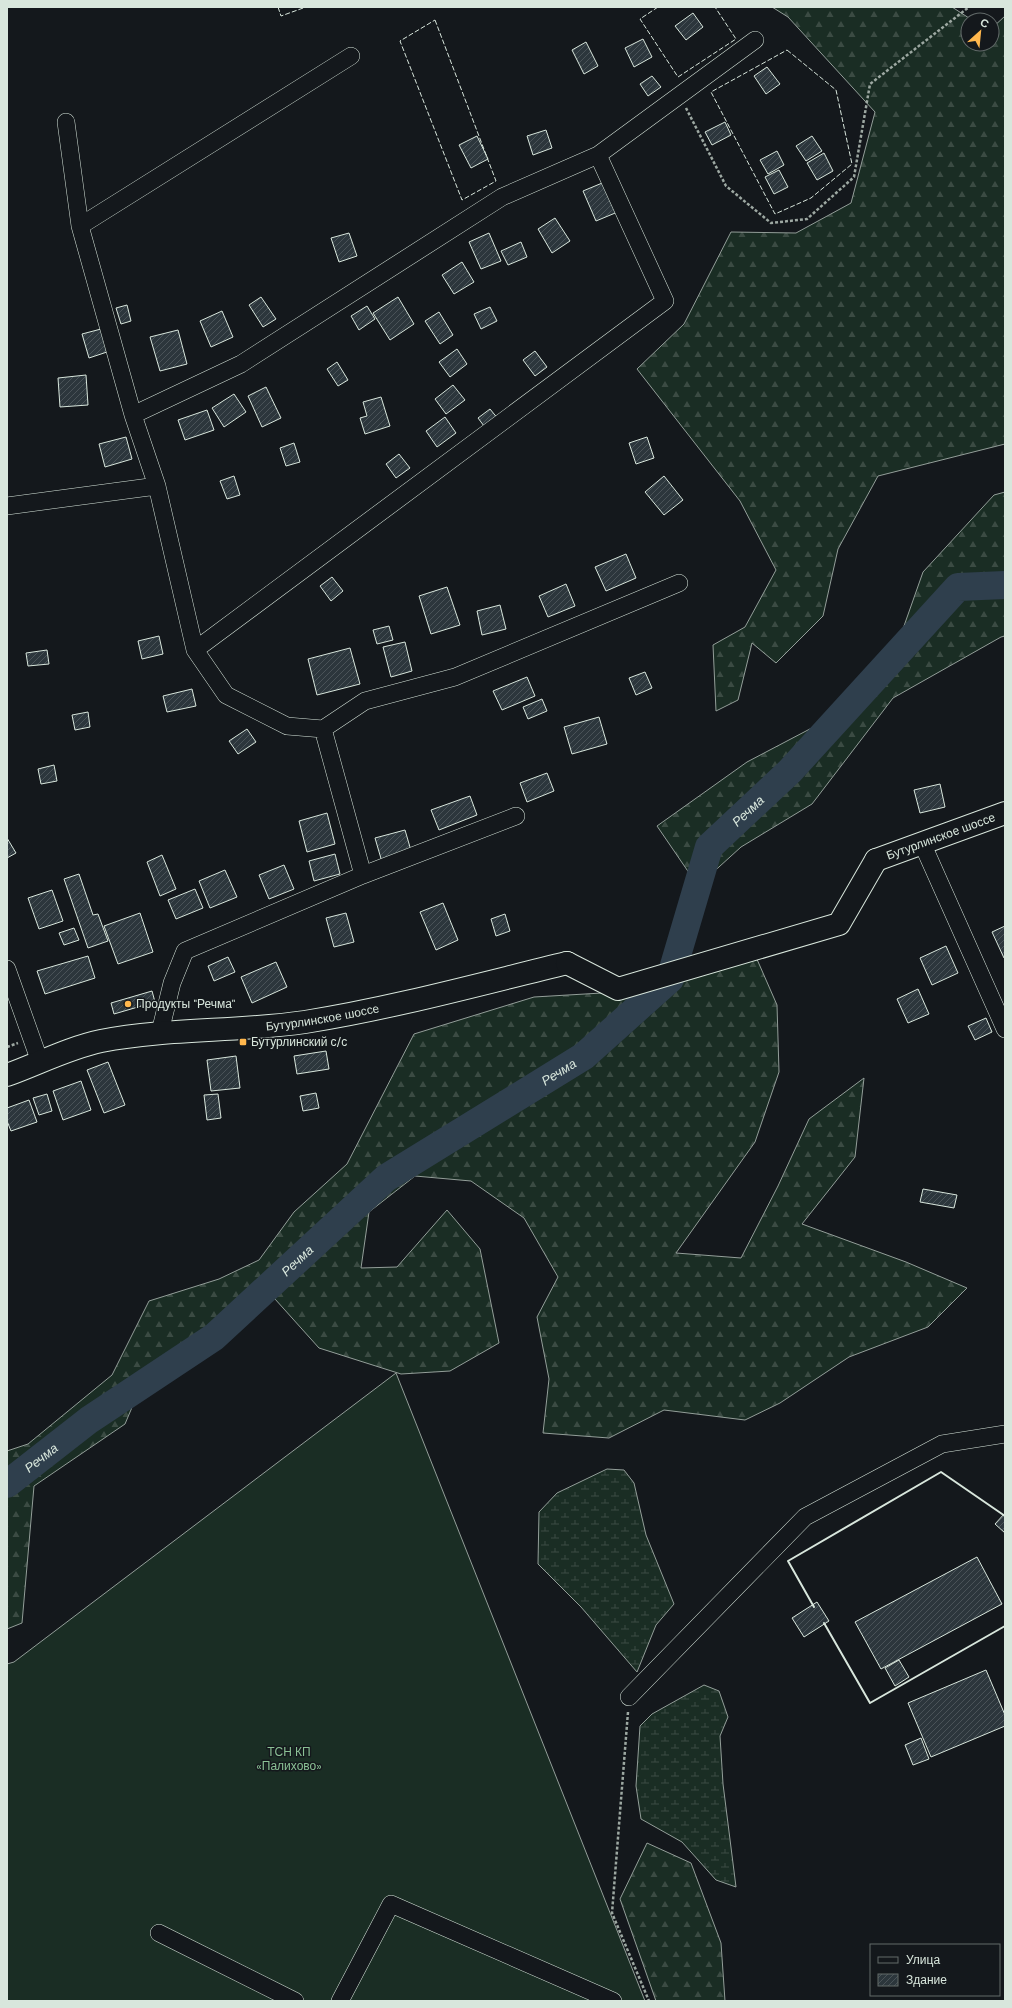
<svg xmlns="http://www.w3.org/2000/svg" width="1012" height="2008" font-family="'DM Sans',sans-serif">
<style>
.forest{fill:url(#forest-firs);stroke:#939e99}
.wetland{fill:url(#wetland-marsh);stroke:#939e99}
.garden{fill:#1a2d24;stroke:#939e99}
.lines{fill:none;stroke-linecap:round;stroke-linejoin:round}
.river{stroke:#2f3f4d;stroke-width:28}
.building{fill:url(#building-hatch);stroke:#d8e6dc}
.minor-casing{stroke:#d8e6dc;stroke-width:18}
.major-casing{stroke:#d8e6dc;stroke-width:24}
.highway-casing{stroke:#d8e6dc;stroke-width:24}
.path{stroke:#9da8a2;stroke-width:2.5;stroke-dasharray:3 2;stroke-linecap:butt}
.minor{stroke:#14181c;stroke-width:17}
.major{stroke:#14181c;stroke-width:22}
.highway{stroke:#14181c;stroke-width:22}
.fence{stroke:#d8e6dc;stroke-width:1;stroke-dasharray:5 2;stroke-linecap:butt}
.wall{stroke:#d8e6dc;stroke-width:2}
.poi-dot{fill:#ffb74d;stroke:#14181c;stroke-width:1.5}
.labels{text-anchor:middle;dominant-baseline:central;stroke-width:3;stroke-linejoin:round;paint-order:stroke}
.street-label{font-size:12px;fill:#d8e6dc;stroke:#14181c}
.poi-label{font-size:12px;fill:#d8e6dc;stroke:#14181c;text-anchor:start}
.park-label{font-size:12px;fill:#8ac095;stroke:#14181c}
.water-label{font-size:13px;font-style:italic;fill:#d8e6dc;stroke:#14181c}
</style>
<defs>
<pattern id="forest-firs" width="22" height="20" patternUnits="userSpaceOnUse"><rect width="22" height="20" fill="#1a2d24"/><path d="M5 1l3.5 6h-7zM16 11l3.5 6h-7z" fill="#3b4b43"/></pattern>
<pattern id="wetland-marsh" width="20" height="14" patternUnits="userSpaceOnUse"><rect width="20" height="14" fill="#1a2d24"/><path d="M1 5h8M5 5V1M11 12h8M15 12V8" fill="none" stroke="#3b4b43"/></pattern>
<pattern id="building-hatch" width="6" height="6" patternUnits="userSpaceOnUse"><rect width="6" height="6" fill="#2c363c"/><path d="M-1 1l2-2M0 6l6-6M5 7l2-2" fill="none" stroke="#4a5358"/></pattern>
</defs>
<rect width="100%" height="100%" fill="#14181c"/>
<path class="forest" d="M 772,7 L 952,7 L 972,20 L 968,20 L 968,44 L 992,44 L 992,28 L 1005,16 L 1005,444 L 878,476 L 838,549 L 823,616 L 776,663 L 752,643 L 738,700 L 716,711 L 713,645 L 745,627 L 776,570 L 740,501 L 637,369 L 684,324 L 731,232 L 796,233 L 851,203 L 875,112 L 788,17 Z
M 1005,492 L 1005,636 L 1001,637 L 893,698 L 812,804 L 741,847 L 698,886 L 657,826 L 747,762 L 846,710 L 892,660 L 923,572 L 994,495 Z
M 756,957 L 777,1005 L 779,1072 L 755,1142 L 676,1253 L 741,1258 L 778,1186 L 809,1119 L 864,1078 L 855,1157 L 802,1224 L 906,1262 L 967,1288 L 928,1327 L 849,1357 L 780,1403 L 745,1420 L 664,1410 L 609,1438 L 543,1433 L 549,1379 L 537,1317 L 558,1277 L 524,1218 L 471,1181 L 415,1176 L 369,1212 L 361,1268 L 397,1267 L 447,1210 L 480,1249 L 499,1343 L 450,1371 L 401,1374 L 319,1348 L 266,1289 L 214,1337 L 141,1386 L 125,1424 L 34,1486 L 22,1623 L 7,1629 L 7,1451 L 28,1444 L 112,1375 L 149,1301 L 219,1279 L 259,1260 L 294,1212 L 347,1164 L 414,1034 L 534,997 L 619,992 Z
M 647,1843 L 691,1863 L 721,1943 L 725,2001 L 656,2001 L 620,1899 Z"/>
<path class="wetland" d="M 607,1469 L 624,1470 L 634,1483 L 646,1535 L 674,1604 L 656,1625 L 637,1672 L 581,1607 L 538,1564 L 539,1512 L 557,1493 Z
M 704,1685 L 719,1691 L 728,1717 L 720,1736 L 723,1784 L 736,1887 L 716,1880 L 682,1842 L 641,1819 L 636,1786 L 640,1726 L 652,1714 Z"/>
<path class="garden" d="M 396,1373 L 645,2001 L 7,2001 L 7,1664 L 14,1662 Z"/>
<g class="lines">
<path class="river" id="s1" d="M 7,1484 L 89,1420 L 214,1337 L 386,1178 L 584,1056 L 670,979 L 709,847 L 790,771 L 958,587 L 1005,585"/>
</g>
<path class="building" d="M 693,13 L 703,27 L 686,40 L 675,26 Z
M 643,39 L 652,57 L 634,67 L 625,48 Z
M 586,42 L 598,66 L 584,74 L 572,50 Z
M 767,67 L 780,84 L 766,94 L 754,76 Z
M 652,76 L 661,87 L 648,96 L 640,84 Z
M 725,122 L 731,135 L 712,145 L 705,132 Z
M 546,130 L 552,148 L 533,155 L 527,136 Z
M 477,136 L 488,159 L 471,168 L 459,145 Z
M 812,136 L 822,151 L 806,161 L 796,146 Z
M 777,151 L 784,165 L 768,174 L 760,160 Z
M 824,153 L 833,171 L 817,180 L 807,163 Z
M 779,170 L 788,187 L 774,194 L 765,177 Z
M 607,181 L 620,211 L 596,221 L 583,191 Z
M 555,218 L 570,241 L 552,253 L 538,229 Z
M 349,233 L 357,256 L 339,262 L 331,238 Z
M 489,233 L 501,261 L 481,269 L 469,242 Z
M 521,242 L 527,257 L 508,265 L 501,251 Z
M 462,262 L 474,282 L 454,294 L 442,275 Z
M 261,297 L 276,319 L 263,327 L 249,305 Z
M 398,297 L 414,324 L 390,340 L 373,313 Z
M 127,305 L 131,321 L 121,324 L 116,308 Z
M 367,306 L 375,319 L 359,330 L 351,316 Z
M 490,307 L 497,321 L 481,329 L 474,314 Z
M 222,311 L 233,337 L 211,347 L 200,321 Z
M 439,312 L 453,335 L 440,344 L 425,321 Z
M 101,329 L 107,352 L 89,358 L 82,334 Z
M 178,330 L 187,364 L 160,371 L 150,337 Z
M 457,349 L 467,364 L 450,377 L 439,362 Z
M 535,351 L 547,367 L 535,376 L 523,360 Z
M 337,362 L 348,380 L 338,386 L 327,369 Z
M 86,375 L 88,405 L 60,407 L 58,378 Z
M 453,385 L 465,400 L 446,414 L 435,399 Z
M 266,387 L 281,418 L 262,427 L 248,396 Z
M 234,394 L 246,412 L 224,427 L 212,408 Z
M 381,397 L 390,426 L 365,434 L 360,418 L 367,416 L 363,402 Z
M 490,409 L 503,425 L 490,434 L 478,418 Z
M 207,410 L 214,430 L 185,440 L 178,420 Z
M 445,417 L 456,433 L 437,447 L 426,431 Z
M 126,437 L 132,459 L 105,467 L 99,444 Z
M 647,437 L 654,458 L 636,464 L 629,443 Z
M 294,443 L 300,462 L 286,466 L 280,448 Z
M 399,454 L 410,468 L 396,478 L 386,464 Z
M 234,476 L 240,495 L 227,499 L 220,481 Z
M 664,476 L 683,500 L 664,515 L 645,492 Z
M 626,554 L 636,578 L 606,591 L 595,567 Z
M 332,577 L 343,591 L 331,601 L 320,586 Z
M 566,584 L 575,606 L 548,617 L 539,596 Z
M 447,587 L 460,625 L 431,634 L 419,596 Z
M 500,605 L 506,629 L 482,635 L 477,611 Z
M 389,626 L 393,640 L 377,644 L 373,630 Z
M 159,636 L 163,654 L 142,659 L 138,641 Z
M 405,642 L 412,671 L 391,677 L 383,647 Z
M 350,648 L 360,684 L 317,695 L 308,659 Z
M 47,650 L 49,664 L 28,666 L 26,653 Z
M 645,672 L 652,688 L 636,695 L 629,678 Z
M 527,677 L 535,696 L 502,710 L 493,691 Z
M 192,689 L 196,706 L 167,712 L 163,696 Z
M 542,699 L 547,711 L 528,719 L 523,707 Z
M 88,712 L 90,727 L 75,730 L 72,715 Z
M 599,717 L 607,744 L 572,754 L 564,727 Z
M 247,729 L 256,742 L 238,754 L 229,741 Z
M 54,765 L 57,781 L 41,784 L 38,769 Z
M 547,773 L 554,791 L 527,802 L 520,783 Z
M 940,784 L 945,807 L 920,813 L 914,790 Z
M 470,796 L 477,815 L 439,830 L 431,810 Z
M 327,813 L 335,844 L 307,852 L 299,821 Z
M 405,830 L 412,854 L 382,862 L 375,838 Z
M 7,838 L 16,853 L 7,858 Z
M 335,854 L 340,874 L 314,881 L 309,861 Z
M 162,855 L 176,889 L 160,896 L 147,862 Z
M 284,865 L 294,889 L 269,899 L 259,875 Z
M 225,870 L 237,897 L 210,908 L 199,881 Z
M 79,874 L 93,915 L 98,914 L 108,941 L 88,948 L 64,879 Z
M 195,889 L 203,908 L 176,919 L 168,900 Z
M 52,890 L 63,921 L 39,929 L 28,898 Z
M 443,903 L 458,940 L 436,950 L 420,912 Z
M 140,913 L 153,952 L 118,964 L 104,926 Z
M 346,913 L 354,942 L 334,947 L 326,918 Z
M 505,914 L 510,931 L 496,936 L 491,919 Z
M 1005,926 L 1005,958 L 1004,958 L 992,932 Z
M 74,928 L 79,940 L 64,945 L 59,933 Z
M 946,946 L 958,973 L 932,985 L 920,958 Z
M 88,956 L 95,978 L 45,994 L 37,971 Z
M 228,957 L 235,972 L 214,981 L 208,966 Z
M 276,962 L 287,987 L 252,1003 L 241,977 Z
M 918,989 L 929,1014 L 908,1023 L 897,999 Z
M 152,991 L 155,1002 L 114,1014 L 111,1003 Z
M 986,1018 L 992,1032 L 975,1040 L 968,1026 Z
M 326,1051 L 329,1069 L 297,1074 L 294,1056 Z
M 236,1056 L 240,1088 L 211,1091 L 207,1060 Z
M 108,1062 L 125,1105 L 104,1113 L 87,1070 Z
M 81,1081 L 91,1110 L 63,1120 L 53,1091 Z
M 316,1093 L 319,1108 L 303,1111 L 300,1096 Z
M 47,1094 L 52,1111 L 39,1115 L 33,1098 Z
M 218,1094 L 221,1118 L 207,1120 L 204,1095 Z
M 29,1100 L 37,1122 L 11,1131 L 7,1121 L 7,1108 Z
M 923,1189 L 957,1195 L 954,1208 L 920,1202 Z
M 1005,1513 L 1005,1533 L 995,1524 Z
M 977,1557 L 1002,1604 L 881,1669 L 855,1622 Z
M 817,1602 L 829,1621 L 804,1637 L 792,1618 Z
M 899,1660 L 909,1677 L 895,1686 L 885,1668 Z
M 986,1670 L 1005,1715 L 1005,1726 L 931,1757 L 908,1703 Z
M 921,1738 L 929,1759 L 913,1765 L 905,1745 Z"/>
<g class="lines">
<g class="minor-casing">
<path id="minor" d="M 66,122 L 80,226 L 133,415
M 598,155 L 755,40
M 80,226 L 351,56
M 7,506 L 157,486
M 323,729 L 365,701 L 455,677 L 679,583
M 922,843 L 1005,1029
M 363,875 L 516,816
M 7,969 L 40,1062
M 160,1032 L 172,983 L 185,951 L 363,875 L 323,729 L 287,726 L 226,695 L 195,650 L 157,486 L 133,415 L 241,364 L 502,197 L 598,155 L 665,301 L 195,650
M 629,1697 L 805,1517 L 942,1444 L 1005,1434
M 159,1933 L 295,2001
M 340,2001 L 391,1904 L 613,2001"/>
</g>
<g class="major-casing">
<g id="major">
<path id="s2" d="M 876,860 L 1005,813"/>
<path id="s3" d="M 7,1075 C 38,1064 68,1048 101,1041 C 168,1028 237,1032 305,1022 C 393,1008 480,984 567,963"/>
</g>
</g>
<g class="highway-casing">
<path id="highway" d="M 567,963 L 618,989 L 839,924 L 876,860"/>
</g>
<path class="path" d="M 686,108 L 726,186 L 771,223 L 807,219 L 854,177 L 870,84 L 969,7
M 7,1047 L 18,1043
M 628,1712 L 612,1913 L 649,2001"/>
<use href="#minor" class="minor"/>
<use href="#major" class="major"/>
<use href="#highway" class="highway"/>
<path class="fence" d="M 278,7 L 281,16 L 306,7
M 658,7 L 640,19 L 678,77 L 736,39 L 715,7
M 435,20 L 496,181 L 462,200 L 400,41 Z
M 787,50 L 836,90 L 852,164 L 811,198 L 775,214 L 711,92 Z"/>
<path class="wall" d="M 814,1607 L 788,1561 L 941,1472 L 1005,1516
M 824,1623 L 870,1703 L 1005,1626"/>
</g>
<g class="poi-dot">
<circle cx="128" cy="1004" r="4"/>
<rect x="239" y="1038" width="8" height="8" rx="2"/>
</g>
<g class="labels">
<g class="street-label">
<text stroke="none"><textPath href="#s2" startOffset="69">Бутурлинское шоссе</textPath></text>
<text stroke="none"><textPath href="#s3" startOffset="323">Бутурлинское шоссе</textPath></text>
</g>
<g class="poi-label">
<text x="136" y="1004">Продукты "Речма"</text>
<text x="251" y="1042">Бутурлинский с/с</text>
</g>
<g class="park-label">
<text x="289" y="1752">ТСН КП<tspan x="289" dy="14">«Палихово»</tspan></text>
</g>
<g class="water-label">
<text stroke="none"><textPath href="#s1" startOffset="1027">Речма</textPath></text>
<text stroke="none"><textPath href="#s1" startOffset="691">Речма</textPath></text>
<text stroke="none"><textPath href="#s1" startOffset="367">Речма</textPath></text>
<text stroke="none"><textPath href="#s1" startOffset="43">Речма</textPath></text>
</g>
</g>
<rect width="1012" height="2008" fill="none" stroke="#d8e6dc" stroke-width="16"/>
<rect x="870" y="1944" width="130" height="52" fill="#14181c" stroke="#626a69"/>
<rect x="878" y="1957" width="20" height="6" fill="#14181c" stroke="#626a69"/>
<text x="906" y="1964" font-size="12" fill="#d8e6dc">Улица</text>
<rect x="878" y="1974" width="20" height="12" fill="url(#building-hatch)" stroke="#626a69"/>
<text x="906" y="1984" font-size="12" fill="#d8e6dc">Здание</text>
<g transform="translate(980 32) rotate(27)"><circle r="19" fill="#14181c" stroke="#626a69"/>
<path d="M0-3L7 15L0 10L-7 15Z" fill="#ffb74d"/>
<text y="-6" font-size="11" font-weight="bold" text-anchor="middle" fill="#d8e6dc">С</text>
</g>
</svg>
